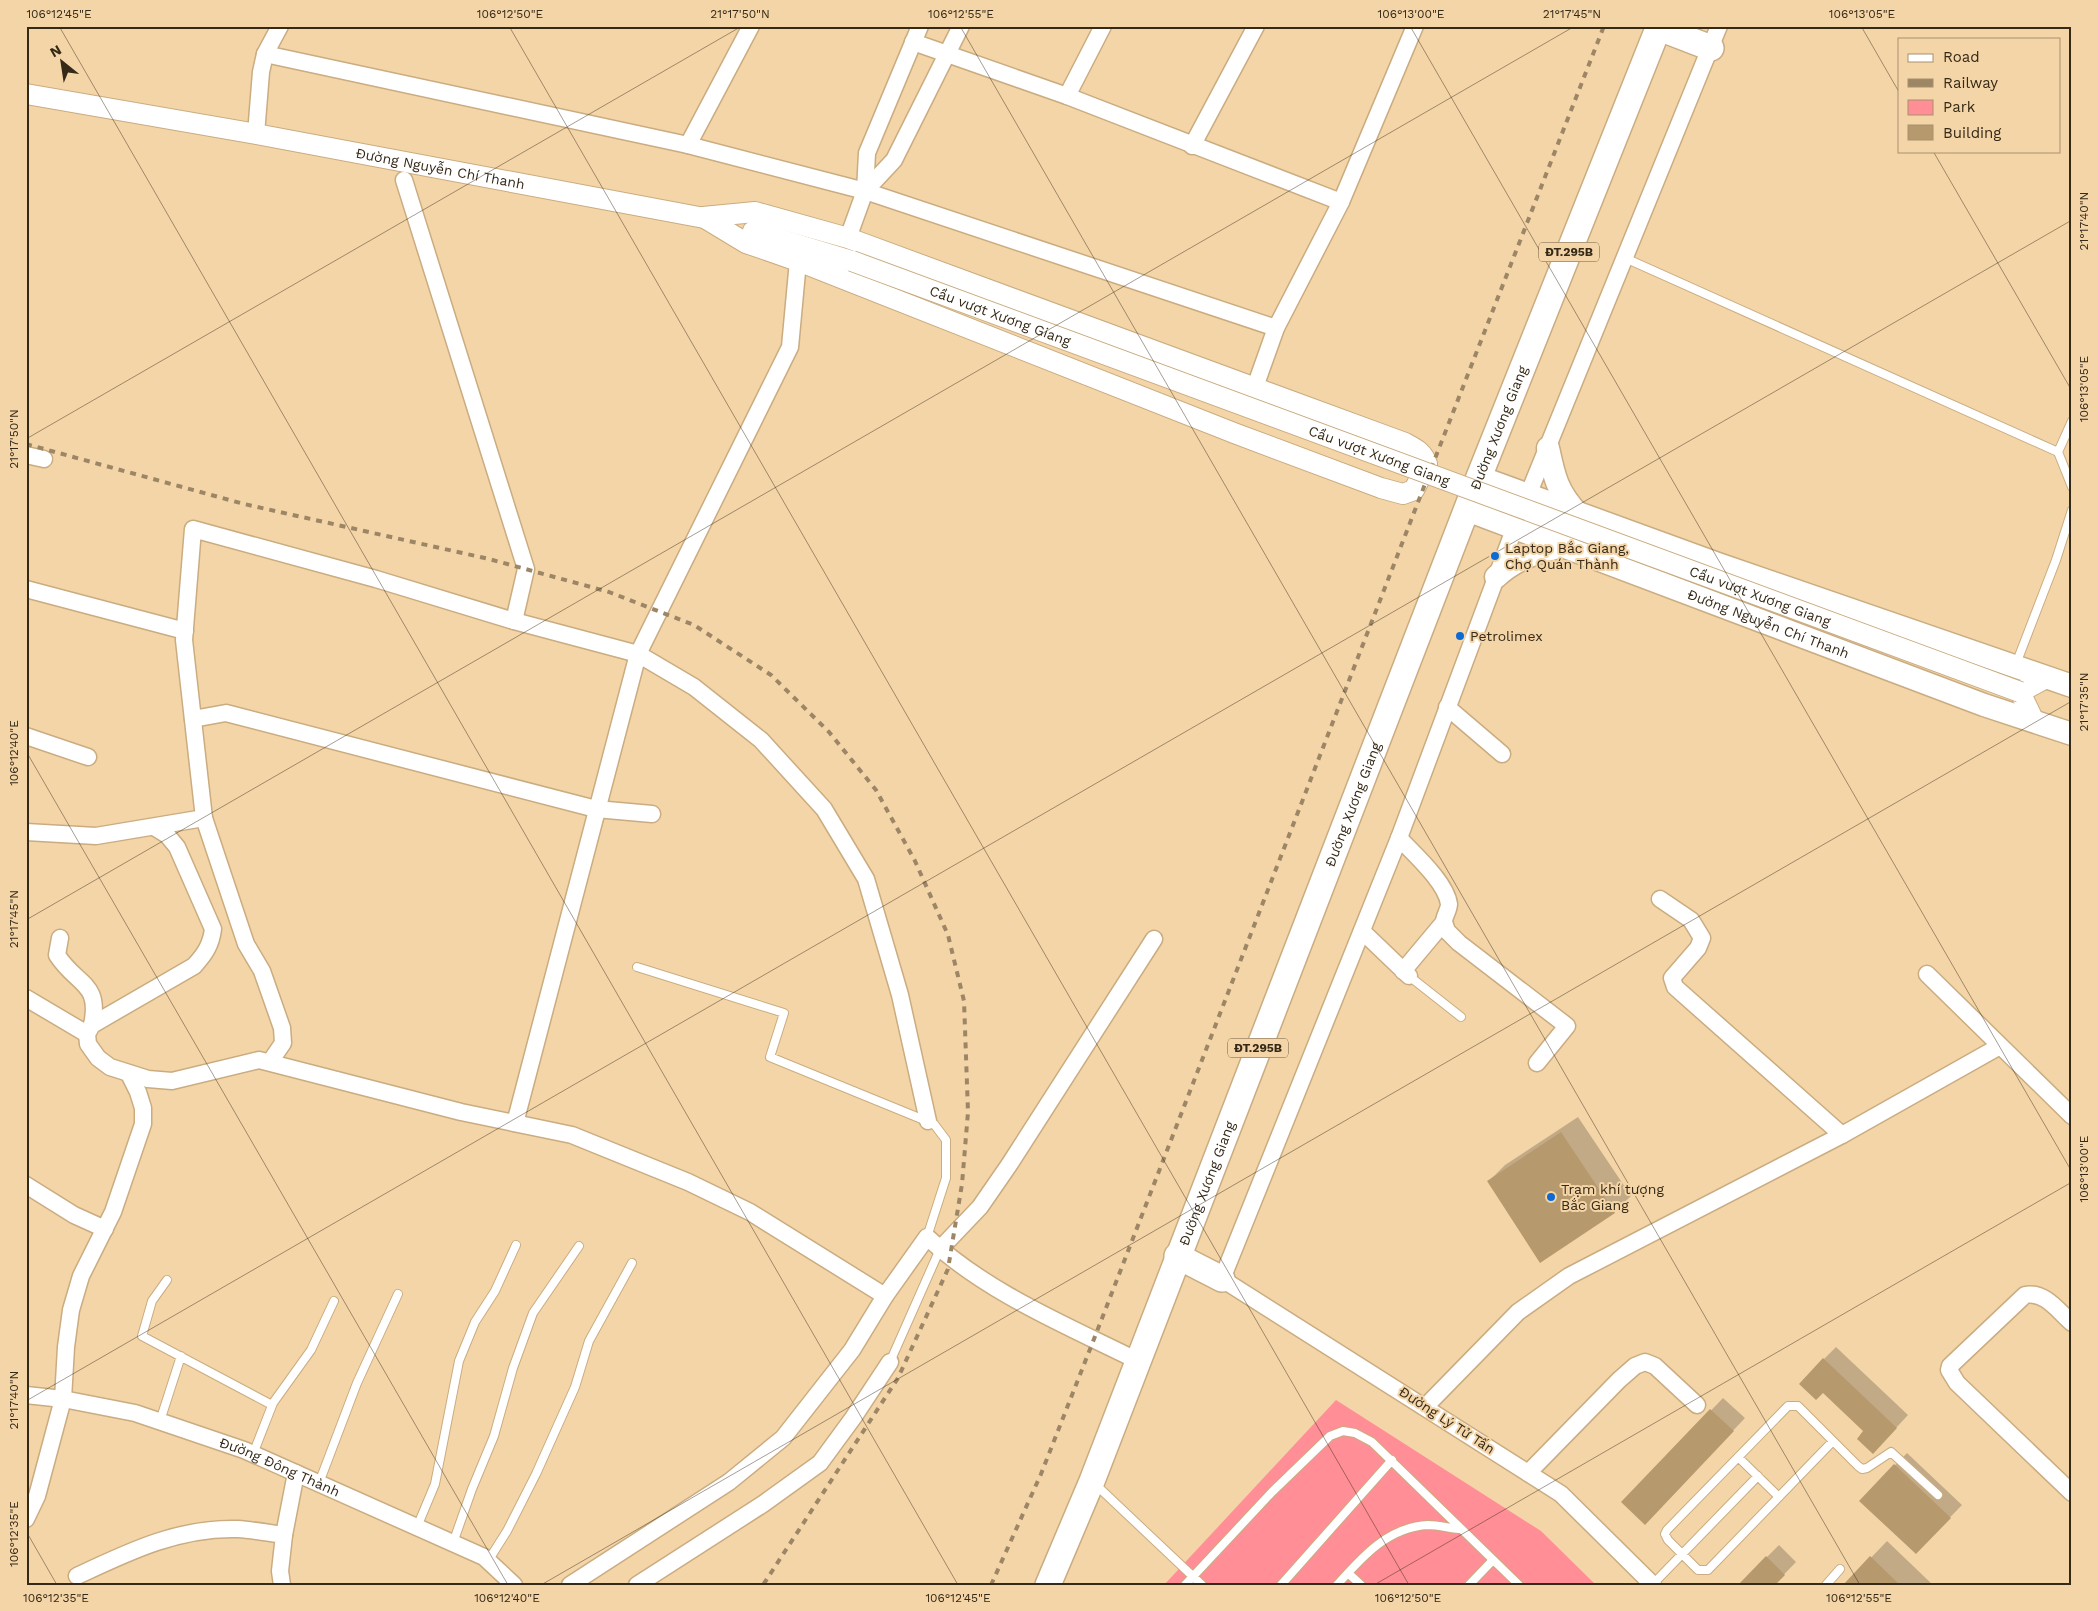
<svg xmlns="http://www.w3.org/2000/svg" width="2098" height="1611" font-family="'Work Sans',sans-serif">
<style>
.green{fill:#ff8e96}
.shadow{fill:#0003}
.building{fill:#b7996e}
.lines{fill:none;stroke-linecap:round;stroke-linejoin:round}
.service-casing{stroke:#caac80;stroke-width:10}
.minor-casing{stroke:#caac80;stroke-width:19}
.tertiary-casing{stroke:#caac80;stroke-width:22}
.secondary-casing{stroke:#caac80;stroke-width:25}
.primary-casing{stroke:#caac80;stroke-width:28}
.service{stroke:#fff;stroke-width:8}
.minor{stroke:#fff;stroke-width:16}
.tertiary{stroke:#fff;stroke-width:20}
.secondary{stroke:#fff;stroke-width:22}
.primary{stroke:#fff;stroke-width:25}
.rail{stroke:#9c8665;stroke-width:4;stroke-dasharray:6 6;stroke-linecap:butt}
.tertiary-bridge-casing{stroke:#caac80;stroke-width:22;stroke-linecap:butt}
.tertiary-bridge{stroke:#fff;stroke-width:20}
.ticks{fill:none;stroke:#352917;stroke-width:1;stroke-opacity:0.45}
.poi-dot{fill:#0d6ad3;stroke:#f4d5a8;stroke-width:2}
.labels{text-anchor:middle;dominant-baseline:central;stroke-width:4;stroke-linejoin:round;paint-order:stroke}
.shield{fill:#f4d5a8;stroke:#6e5d42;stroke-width:1}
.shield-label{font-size:12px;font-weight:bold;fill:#352917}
.street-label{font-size:14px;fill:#352917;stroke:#f4d5a8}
.poi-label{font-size:14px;fill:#352917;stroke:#f4d5a8;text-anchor:start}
.neatline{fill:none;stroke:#352917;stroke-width:2}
.ticks-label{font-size:12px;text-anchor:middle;fill:#352917}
</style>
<rect width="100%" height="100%" fill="#f4d5a8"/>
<path class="green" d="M 1336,1400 L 1541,1531 L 1596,1585 L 1164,1585 Z"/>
<path class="shadow" d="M 1578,1117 L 1631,1196 L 1614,1212 L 1488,1182 L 1505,1165 Z
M 1836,1347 L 1908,1415 L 1885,1440 L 1865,1431 L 1824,1359 Z
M 1723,1398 L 1745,1418 L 1657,1511 L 1623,1502 Z
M 1907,1453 L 1962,1505 L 1928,1540 L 1861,1500 Z
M 1887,1541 L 1933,1585 L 1845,1585 Z
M 1779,1545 L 1796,1562 L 1774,1585 L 1739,1585 Z"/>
<path class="building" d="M 1561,1132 L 1615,1213 L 1540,1263 L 1487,1181 Z
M 1823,1358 L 1897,1428 L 1873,1454 L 1857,1439 L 1863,1431 L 1823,1393 L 1816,1400 L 1799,1384 Z
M 1710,1409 L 1734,1431 L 1645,1525 L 1621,1502 Z
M 1894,1464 L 1951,1518 L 1916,1554 L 1859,1501 Z
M 1766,1556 L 1785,1575 L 1775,1585 L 1738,1585 Z
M 1870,1556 L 1900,1585 L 1843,1585 Z"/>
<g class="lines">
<g class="service-casing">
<path id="service" d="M 1625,258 L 2058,452 L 2072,487
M 2058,452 L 2072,421
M 2016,664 L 2056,560 L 2072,510
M 637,967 L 784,1013 L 770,1057 L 934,1124 L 946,1140 L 946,1178 L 927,1237
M 1409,976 L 1461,1017
M 167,1280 L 152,1301 L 142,1336 L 272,1405
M 890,1362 L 940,1249
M 160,1421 L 181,1356
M 1833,1441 L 1708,1570 L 1698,1570 L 1668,1540 L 1665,1534 L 1667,1530 L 1788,1406 L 1798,1406 L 1858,1466 L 1862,1469 L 1867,1468 L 1891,1452 L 1938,1495
M 253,1454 L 273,1403 L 311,1350 L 334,1301
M 1738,1457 L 1779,1497
M 319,1483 L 357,1383 L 398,1294
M 1094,1483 L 1202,1585
M 417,1527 L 435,1484 L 459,1361 L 475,1322 L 495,1291 L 516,1245
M 453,1543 L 472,1489 L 494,1436 L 513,1368 L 533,1313 L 579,1246
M 488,1561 L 507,1531 L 536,1474 L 575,1387 L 589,1341 L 632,1263
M 1348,1573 L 1361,1585
M 1653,1584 L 1758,1476
M 1185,1585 L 1272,1492 L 1330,1436 L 1343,1431 L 1355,1433 L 1372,1442 L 1519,1585
M 1281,1585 L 1392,1460
M 1337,1585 C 1362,1557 1388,1527 1428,1525 C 1438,1525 1449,1528 1459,1529
M 1469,1585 L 1493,1560
M 1826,1585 L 1840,1569"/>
</g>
<g class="minor-casing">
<g id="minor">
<path d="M 913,42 L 1067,96 L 1341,202"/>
<path d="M 265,54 L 688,145 L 865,191 L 1276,328"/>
<path d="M 1067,96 L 1103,26"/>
<path d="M 256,134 L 261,72 L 265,54 L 280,26"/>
<path d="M 688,145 L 751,26"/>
<path d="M 1192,146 L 1256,26"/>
<path d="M 865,191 L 894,160 L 961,26"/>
<path d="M 848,238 L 865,191 L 867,153 L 920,26"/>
<path d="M 1255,387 L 1276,328 L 1341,202 L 1415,26"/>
<path d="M 26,455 L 44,459"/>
<path d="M 26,589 L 185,631"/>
<path d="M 514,621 L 638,654 L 694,687 L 761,740 L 824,809 L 866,879 L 900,995 L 928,1121"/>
<path d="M 1447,707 L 1502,754"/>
<path d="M 193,719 L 226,713 L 596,809 L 652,814"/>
<path d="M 26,736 L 88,757"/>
<path d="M 204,818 L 246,944 L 262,971 L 282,1028 L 283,1043 L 270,1062"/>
<path d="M 154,827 L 167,835 L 177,847 L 213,929 C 211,945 205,954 194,966 L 92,1025 L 87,1034 L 88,1044 L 98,1058 L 110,1067 L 148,1079 L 172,1081 L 259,1060 L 461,1112 L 572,1135 L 688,1182 L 750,1212 L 885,1296"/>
<path d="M 26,832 L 96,836 L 204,818 L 184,640 L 193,529 L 376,579 L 514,621 L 526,569 L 404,180"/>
<path d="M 1399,838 C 1413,853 1446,882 1449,904 C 1449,910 1444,916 1444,922 L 1447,931 L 1459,943 L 1567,1026 L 1537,1063"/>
<path d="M 1660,899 L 1691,920 L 1702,938 L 1698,948 L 1672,978 L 1675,987 L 1842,1135"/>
<path d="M 1362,931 L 1409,976"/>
<path d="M 60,938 L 57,955 C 77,986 101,982 92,1025"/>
<path d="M 1403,971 L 1444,922"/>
<path d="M 1927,974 L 2072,1116"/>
<path d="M 26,998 L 87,1034"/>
<path d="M 515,1123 L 638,654 L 790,347 L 798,261"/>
<path d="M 26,1185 L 74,1215 L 105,1229"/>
<path d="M 940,1249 L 980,1207 L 1009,1165 L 1154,939"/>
<path d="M 2072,1323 C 2058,1311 2045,1291 2025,1295 L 1950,1366 L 1949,1370 L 1957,1383 L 2072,1493"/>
<path id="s1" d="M 26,1395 L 63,1399 L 135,1413 L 244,1450 L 484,1557 L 514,1585"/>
<path d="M 1426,1406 L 1518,1312 L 1569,1276 L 1842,1135 L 2000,1046"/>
<path d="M 1528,1473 L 1619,1380 L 1635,1366 L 1645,1362 L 1655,1366 L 1697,1405"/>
<path d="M 26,1519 L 37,1496 L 63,1399 L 66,1347 L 71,1310 L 81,1276 L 113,1212 L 143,1124 L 143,1108 L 138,1092 L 129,1074"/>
<path d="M 284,1535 L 296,1473"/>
<path d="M 77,1576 C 128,1552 179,1527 238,1529 C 253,1530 269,1533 284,1535 L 280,1571 L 282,1585"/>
<path d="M 570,1585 L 729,1482 L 783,1438 L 852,1350 L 885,1296 L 927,1237 C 987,1293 1066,1325 1138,1361"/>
<path d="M 637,1585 L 763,1504 L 820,1463 L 853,1418 L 890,1362"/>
<path d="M 1653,1585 L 1561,1494 L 1222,1279 L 1399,838 L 1515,527 L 1719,26"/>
</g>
</g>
<g class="tertiary-casing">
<g id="tertiary">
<path id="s2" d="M 26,94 L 256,134 L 715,220"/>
<path d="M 755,212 L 848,238 L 1405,443 C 1416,449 1423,452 1427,464 L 1414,490 L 1403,494 L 1381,488 L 1234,433 L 798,261 L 746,243 L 703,217 Z"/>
<path d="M 753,231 L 852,261"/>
<path d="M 2034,721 L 2020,692 L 2048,677"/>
</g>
</g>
<g class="secondary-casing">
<g id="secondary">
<path d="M 1548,448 C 1554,476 1557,492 1578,514"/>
<path d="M 1479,477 L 1718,564 L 2072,686"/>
<path id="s3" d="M 1467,510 L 1984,705 L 2072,734"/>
<path d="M 1496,577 C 1515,559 1537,552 1563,546"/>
</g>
</g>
<g class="primary-casing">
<g id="primary">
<path d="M 1659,28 L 1711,48"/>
<path d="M 1177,1256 L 1222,1279"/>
<path id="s4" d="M 1048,1585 L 1092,1481 L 1479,477 L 1659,26"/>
</g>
</g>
<use href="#service" class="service"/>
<use href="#minor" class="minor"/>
<use href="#tertiary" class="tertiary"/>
<use href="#secondary" class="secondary"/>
<use href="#primary" class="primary"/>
<path class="rail" d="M 26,444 L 244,504 L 489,559 L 609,592 L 694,625 L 771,675 L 829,732 L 876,790 L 915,861 L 948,935 L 964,1001 L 968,1112 L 962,1184 L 948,1269 L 898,1378 L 763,1585
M 991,1585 L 1041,1474 L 1094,1339 L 1427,479 L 1604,26"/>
<g class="tertiary-bridge-casing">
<g id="tertiary-bridge">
<path id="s5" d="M 852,261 L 2020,692"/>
</g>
</g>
<use href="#tertiary-bridge" class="tertiary-bridge"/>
</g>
<path class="ticks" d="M 59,26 L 958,1585M 509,26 L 1409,1585M 960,26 L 1860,1585M 1410,26 L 2072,1172M 1861,26 L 1899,92M 1933,151 L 2072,391M 26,439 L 742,26M 26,751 L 508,1585M 26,920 L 1575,26M 26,1401 L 2072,220M 26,1531 L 57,1585M 541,1585 L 2072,701M 1374,1585 L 2072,1182"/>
<g class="poi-dot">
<circle cx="1495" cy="556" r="5"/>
<circle cx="1460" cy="636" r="5"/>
<circle cx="1551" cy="1197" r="5"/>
</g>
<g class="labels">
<g class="shield">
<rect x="1539" y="242.5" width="60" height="19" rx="4"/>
<rect x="1228" y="1038.5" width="60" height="19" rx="4"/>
</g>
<g class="shield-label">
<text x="1569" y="252">ĐT.295B</text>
<text x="1258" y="1048">ĐT.295B</text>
</g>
<g class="street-label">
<text stroke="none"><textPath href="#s2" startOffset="421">Đường Nguyễn Chí Thanh</textPath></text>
<text stroke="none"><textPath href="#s5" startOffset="158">Cầu vượt Xương Giang</textPath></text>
<text stroke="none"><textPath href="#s4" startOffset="1242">Đường Xương Giang</textPath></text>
<text stroke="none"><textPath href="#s5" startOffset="562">Cầu vượt Xương Giang</textPath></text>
<text stroke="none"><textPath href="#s5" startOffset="968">Cầu vượt Xương Giang</textPath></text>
<text stroke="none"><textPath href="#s3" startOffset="322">Đường Nguyễn Chí Thanh</textPath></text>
<text stroke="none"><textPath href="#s4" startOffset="838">Đường Xương Giang</textPath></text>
<text stroke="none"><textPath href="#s4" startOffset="432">Đường Xương Giang</textPath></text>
<text transform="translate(1447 1420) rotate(33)">Đường Lý Tử Tấn</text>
<text stroke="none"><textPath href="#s1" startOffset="265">Đường Đông Thành</textPath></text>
</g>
<g class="poi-label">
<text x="1505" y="548">Laptop Bắc Giang,<tspan x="1505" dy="16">Chợ Quán Thành</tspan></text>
<text x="1470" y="636">Petrolimex</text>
<text x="1561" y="1189">Trạm khí tượng<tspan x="1561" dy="16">Bắc Giang</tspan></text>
</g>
</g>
<rect width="2098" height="1611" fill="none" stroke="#f4d5a8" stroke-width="55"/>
<rect x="1898" y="38" width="162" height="115" fill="#f4d5a8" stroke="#a8906e"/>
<rect x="1908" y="54" width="25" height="8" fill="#ffffff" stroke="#a8906e"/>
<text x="1943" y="62" font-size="15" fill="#352917">Road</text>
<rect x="1908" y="79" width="25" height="8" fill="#9c8665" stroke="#a8906e"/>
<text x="1943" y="88" font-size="15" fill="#352917">Railway</text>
<rect x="1908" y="100" width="25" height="15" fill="#ff8e96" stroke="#a8906e"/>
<text x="1943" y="112" font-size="15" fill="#352917">Park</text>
<rect x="1908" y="125" width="25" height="15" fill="#b7996e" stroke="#a8906e"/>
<text x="1943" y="138" font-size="15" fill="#352917">Building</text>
<g transform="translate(62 62) rotate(330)" stroke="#f4d5a8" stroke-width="4" paint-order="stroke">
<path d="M0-4L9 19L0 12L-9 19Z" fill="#352917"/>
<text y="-8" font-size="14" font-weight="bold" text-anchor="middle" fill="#352917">N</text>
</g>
<rect x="28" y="28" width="2042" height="1556" class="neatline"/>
<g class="ticks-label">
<text x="59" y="18">106°12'45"E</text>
<text x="510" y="18">106°12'50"E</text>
<text x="740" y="18">21°17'50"N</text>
<text x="961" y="18">106°12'55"E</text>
<text x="1411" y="18">106°13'00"E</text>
<text x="1572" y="18">21°17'45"N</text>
<text x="1862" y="18">106°13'05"E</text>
<text transform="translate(2084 221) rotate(-90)" y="4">21°17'40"N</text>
<text transform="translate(2084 389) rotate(-90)" y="4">106°13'05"E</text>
<text transform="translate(14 439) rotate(-90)" y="4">21°17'50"N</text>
<text transform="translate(2084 702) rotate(-90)" y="4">21°17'35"N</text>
<text transform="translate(14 753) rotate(-90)" y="4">106°12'40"E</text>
<text transform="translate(14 919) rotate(-90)" y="4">21°17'45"N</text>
<text transform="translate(2084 1169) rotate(-90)" y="4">106°13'00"E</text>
<text transform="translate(14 1400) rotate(-90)" y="4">21°17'40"N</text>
<text transform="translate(14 1534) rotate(-90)" y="4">106°12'35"E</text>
<text x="56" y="1602">106°12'35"E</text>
<text x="507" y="1602">106°12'40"E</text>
<text x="958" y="1602">106°12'45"E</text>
<text x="1408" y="1602">106°12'50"E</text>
<text x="1859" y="1602">106°12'55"E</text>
</g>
</svg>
